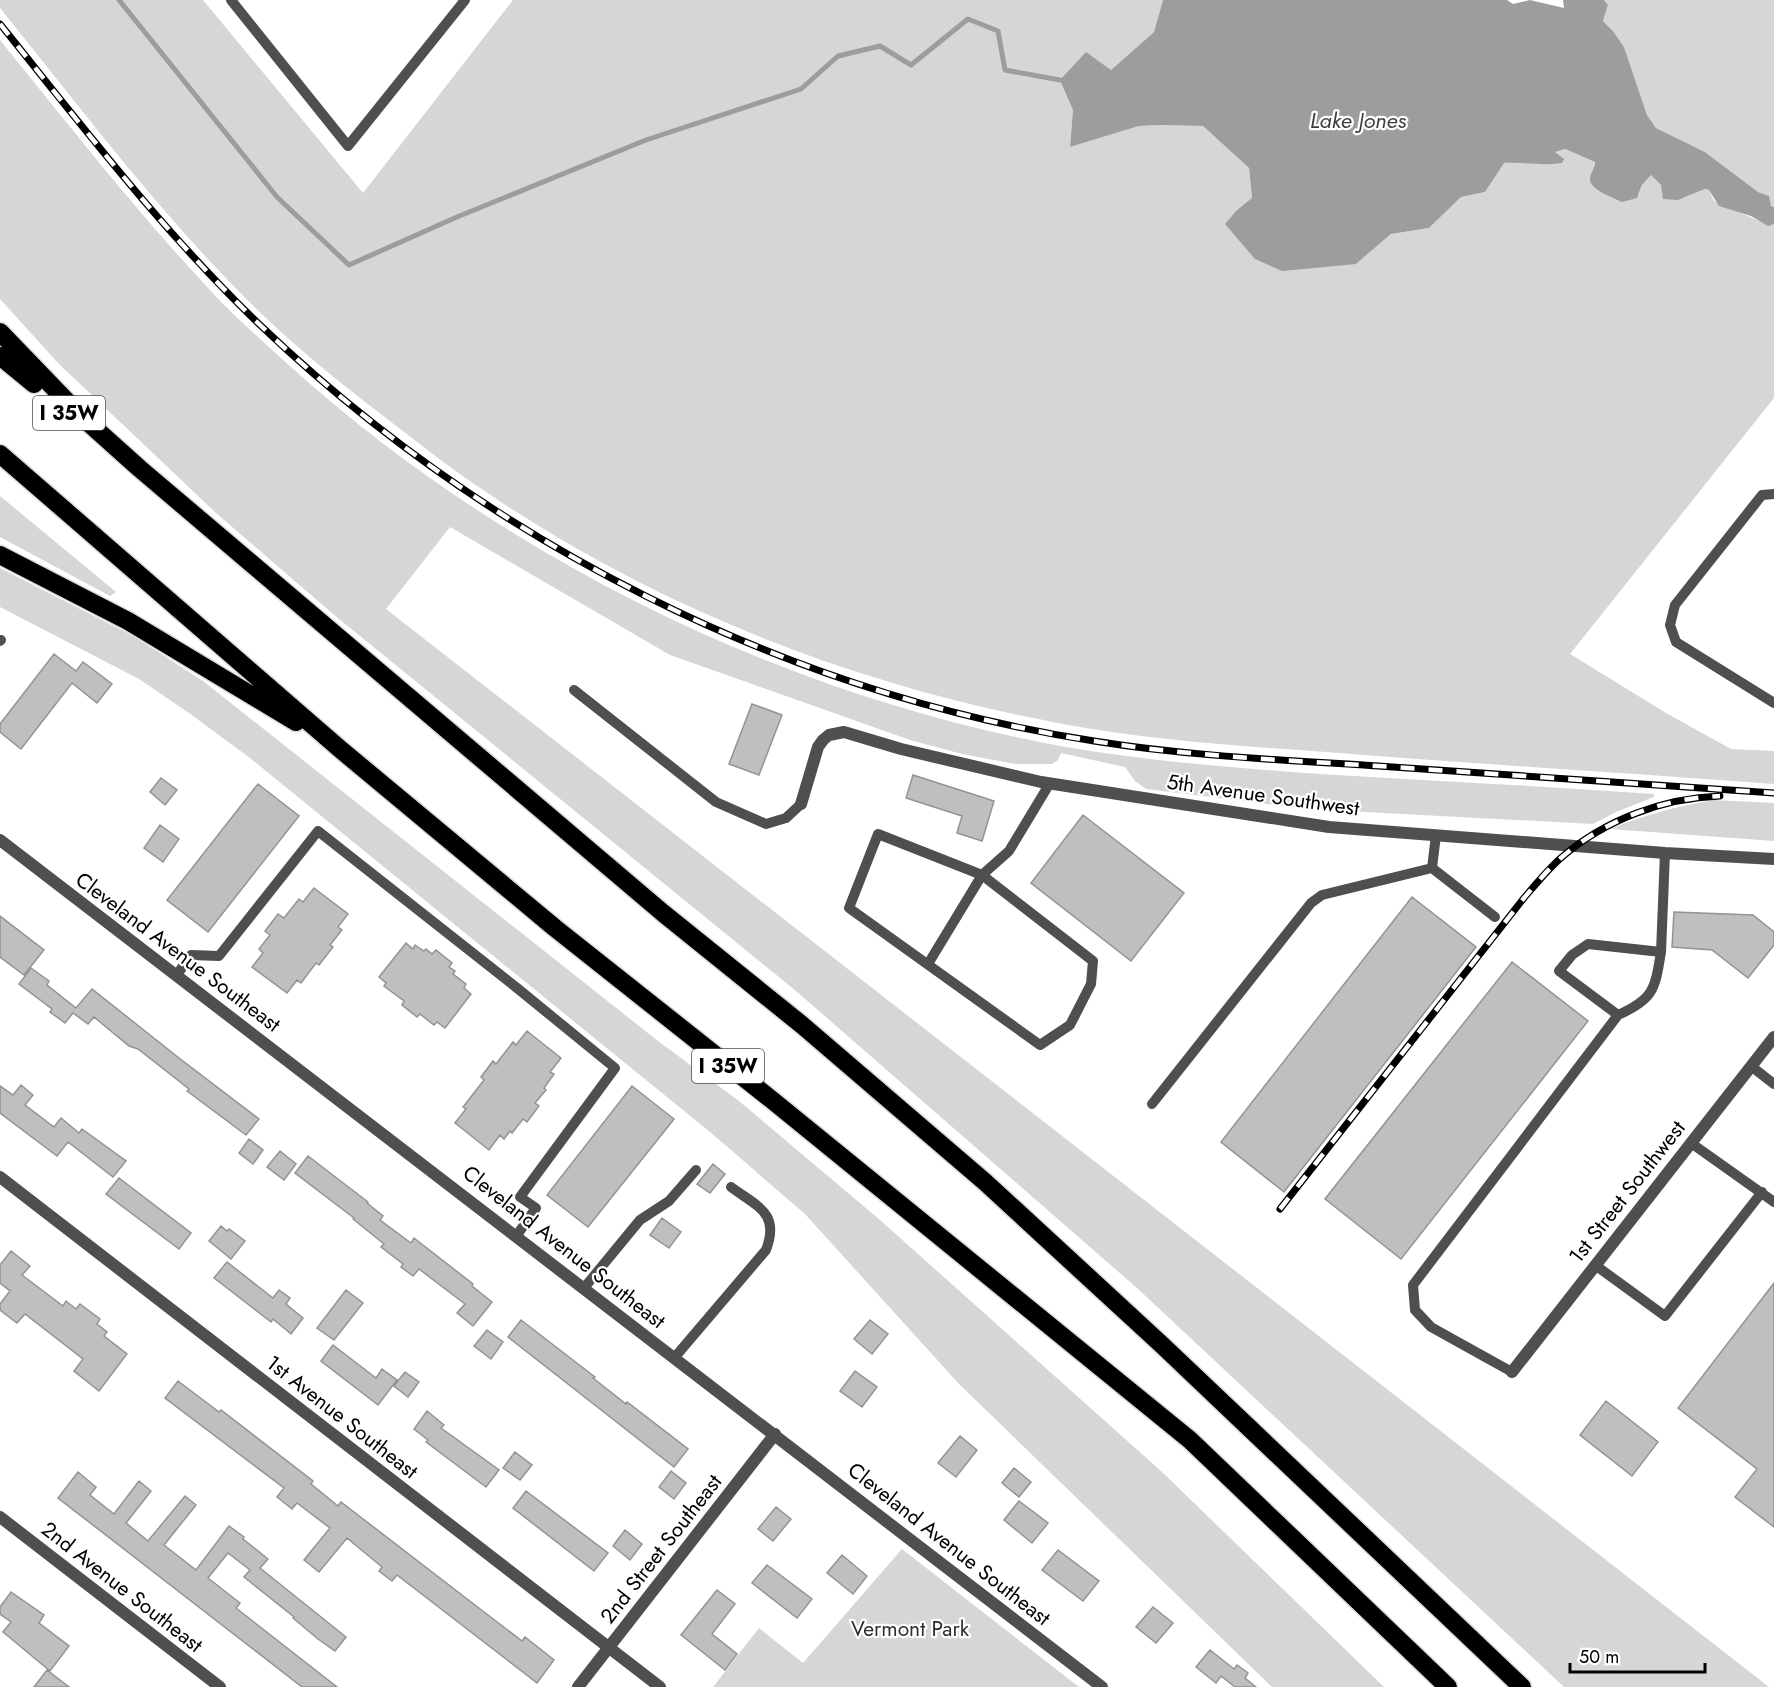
<svg xmlns="http://www.w3.org/2000/svg" width="1774" height="1687" font-family="Jost,sans-serif">
<style>
.green{fill:#d6d6d6}
.water{fill:#9d9d9d}
.lines{fill:none;stroke-linecap:round;stroke-linejoin:round}
.stream{stroke:#9d9d9d;stroke-width:5}
.building{fill:#bfbfbf;stroke:#939393;stroke-width:1.5}
.motorway-casing{stroke:#dbdbdb;stroke-width:21}
.service{stroke:#4f4f4f;stroke-width:10}
.minor{stroke:#4f4f4f;stroke-width:12}
.tertiary{stroke:#4f4f4f;stroke-width:12}
.motorway{stroke:#000;stroke-width:18}
.rail-casing{stroke:#000;stroke-width:7}
.rail{stroke:#fff;stroke-width:4.5;stroke-dasharray:14;stroke-linecap:butt}
.labels{text-anchor:middle;dominant-baseline:central;stroke-width:4.5;stroke-linejoin:round;paint-order:stroke}
.shield{fill:#fff;stroke:#4c4c4c;stroke-width:1.5}
.shield-label{font-size:20px;font-weight:bold;fill:#000}
.street-label{font-size:21px;fill:#000;stroke:#fff}
.park-label{font-size:21px;fill:#2d2d2d;stroke:#fff}
.water-label{font-size:22px;font-style:italic;fill:#3e3e3e;stroke:#fff}
</style>
<rect width="100%" height="100%" fill="#fff"/>
<path class="green" d="M 0,0 L 203,0 L 363,193 L 513,0 L 1163,0 L 1154,32 L 1111,70 L 1073,110 L 1070,147 L 1139,126 L 1160,125 L 1203,126 L 1249,168 L 1252,199 L 1237,210 L 1356,264 L 1391,234 L 1429,228 L 1461,197 L 1485,192 L 1503,163 C 1521,162 1538,163 1556,164 L 1560,156 L 1555,152 L 1565,149 L 1595,162 L 1590,178 L 1639,194 L 1642,185 L 1651,175 L 1661,185 L 1686,197 L 1705,189 L 1709,190 L 1714,201 L 1768,225 L 1774,224 L 1774,398 L 1570,654 L 1666,713 L 1731,749 L 1774,751 L 1774,784 C 1625,773 1476,764 1326,752 C 1238,746 1150,740 1063,724 C 863,687 668,613 498,500 C 464,478 431,453 399,428 C 353,393 307,357 266,318 C 167,224 85,113 0,8 Z
M 1604,0 L 1774,0 L 1774,207 L 1771,206 L 1768,196 L 1758,192 L 1705,152 L 1656,128 L 1647,115 L 1624,47 L 1613,31 L 1603,21 L 1608,5 Z
M 0,40 C 68,124 135,210 209,289 C 234,317 264,342 292,368 C 497,552 765,687 1035,741 C 1129,760 1225,767 1320,774 C 1431,781 1543,786 1654,794 L 1654,797 L 1616,812 L 1593,824 L 1308,809 L 1146,789 L 1135,781 L 1125,767 L 1061,753 L 1058,760 L 1052,764 L 1015,764 L 962,754 L 910,740 L 670,655 L 450,527 L 386,609 L 1769,1687 L 1564,1687 L 1137,1288 L 796,991 L 333,614 L 216,513 L 59,364 L 0,299 Z
M 0,496 L 116,592 L 110,596 L 0,537 Z
M 0,568 L 135,637 L 203,681 L 658,1041 L 739,1101 L 880,1220 L 1161,1471 L 1384,1687 L 1272,1687 L 959,1384 L 805,1214 L 710,1132 L 250,758 L 189,713 L 139,679 L 0,607 Z
M 1714,800 L 1774,803 L 1774,841 L 1610,829 C 1644,815 1678,806 1714,800 Z
M 902,1549 L 1079,1687 L 713,1687 L 759,1628 L 803,1663 Z"/>
<path class="water" d="M 1163,0 L 1507,0 L 1513,4 L 1530,0 L 1564,8 L 1563,0 L 1604,0 L 1608,5 L 1603,21 L 1613,31 L 1624,47 L 1647,115 L 1656,128 L 1705,152 L 1758,192 L 1769,196 L 1771,206 L 1774,207 L 1774,224 L 1768,226 L 1751,216 L 1719,206 L 1709,190 L 1705,189 L 1678,200 L 1663,199 L 1661,185 L 1651,175 L 1642,185 L 1637,198 L 1622,202 C 1614,198 1593,191 1590,181 C 1589,175 1595,168 1595,162 L 1565,149 L 1555,152 L 1564,159 L 1562,163 C 1542,166 1524,162 1504,163 L 1485,192 L 1461,197 L 1429,228 L 1391,234 L 1356,264 L 1282,271 L 1255,259 L 1225,224 L 1237,210 L 1252,198 L 1249,168 L 1203,126 L 1160,125 L 1139,126 L 1070,147 L 1073,110 L 1060,80 L 1086,52 L 1111,70 L 1154,32 Z"/>
<g class="lines">
<path class="stream" d="M 119,0 L 277,197 L 349,265 L 457,217 L 646,140 L 801,89 L 838,56 L 880,46 L 911,65 L 968,19 L 998,31 L 1005,70 L 1060,80"/>
</g>
<path class="building" d="M 54,654 L 76,671 L 83,662 L 112,684 L 97,703 L 72,683 L 21,749 L 0,732 L 0,724 Z
M 752,704 L 782,715 L 759,775 L 729,764 Z
M 913,775 L 994,801 L 982,841 L 957,833 L 962,816 L 906,798 Z
M 161,778 L 177,790 L 165,805 L 150,792 Z
M 258,784 L 299,816 L 208,932 L 167,900 Z
M 1083,815 L 1184,893 L 1131,961 L 1031,883 Z
M 160,825 L 179,839 L 163,862 L 144,848 Z
M 314,888 L 348,914 L 338,927 L 342,930 L 330,945 L 333,947 L 319,965 L 316,963 L 301,983 L 297,980 L 287,993 L 252,967 L 263,953 L 259,949 L 270,935 L 265,931 L 278,914 L 284,918 L 299,899 L 303,902 Z
M 1412,897 L 1476,947 L 1284,1192 L 1221,1142 Z
M 1674,912 L 1753,915 L 1774,932 L 1774,945 L 1748,978 L 1712,950 L 1672,947 Z
M 0,916 L 44,950 L 24,975 L 0,957 Z
M 406,943 L 413,949 L 415,945 L 424,951 L 426,949 L 432,954 L 436,950 L 452,963 L 449,967 L 455,971 L 453,974 L 466,984 L 464,988 L 471,994 L 445,1028 L 437,1022 L 434,1025 L 420,1014 L 417,1017 L 402,1005 L 404,1001 L 384,986 L 386,983 L 379,977 Z
M 1512,962 L 1588,1021 L 1401,1259 L 1325,1199 Z
M 31,968 L 49,981 L 47,985 L 76,1008 L 92,989 L 179,1058 L 259,1119 L 246,1135 L 187,1091 L 189,1089 L 138,1049 L 129,1046 L 94,1017 L 88,1024 L 73,1013 L 65,1023 L 50,1012 L 52,1009 L 19,984 Z
M 527,1031 L 561,1058 L 550,1072 L 554,1074 L 544,1088 L 546,1090 L 535,1103 L 539,1106 L 527,1122 L 523,1119 L 512,1133 L 510,1131 L 504,1139 L 500,1135 L 489,1150 L 455,1123 L 466,1109 L 463,1107 L 484,1080 L 481,1077 L 493,1061 L 496,1064 L 513,1042 L 516,1045 Z
M 21,1085 L 33,1095 L 25,1105 L 54,1127 L 61,1118 L 79,1133 L 82,1129 L 126,1161 L 113,1177 L 68,1142 L 57,1156 L 0,1113 L 0,1086 L 13,1095 Z
M 632,1086 L 674,1119 L 588,1227 L 547,1195 Z
M 249,1139 L 263,1150 L 253,1164 L 239,1153 Z
M 280,1151 L 296,1164 L 284,1180 L 267,1167 Z
M 308,1156 L 368,1202 L 367,1203 L 383,1216 L 380,1220 L 411,1243 L 414,1238 L 473,1284 L 472,1286 L 492,1302 L 473,1326 L 457,1313 L 465,1304 L 419,1269 L 413,1276 L 401,1267 L 403,1264 L 381,1247 L 384,1244 L 353,1219 L 354,1218 L 295,1173 Z
M 713,1164 L 725,1174 L 710,1193 L 697,1184 Z
M 119,1178 L 191,1233 L 179,1249 L 106,1194 Z
M 662,1218 L 681,1232 L 669,1248 L 650,1235 Z
M 221,1226 L 227,1231 L 229,1229 L 245,1241 L 231,1259 L 209,1241 Z
M 11,1251 L 30,1266 L 22,1275 L 63,1306 L 66,1301 L 76,1309 L 80,1304 L 100,1319 L 97,1324 L 107,1332 L 104,1336 L 127,1354 L 99,1391 L 74,1371 L 83,1359 L 25,1314 L 17,1323 L 0,1310 L 0,1304 L 10,1291 L 0,1283 L 0,1265 Z
M 227,1262 L 273,1298 L 279,1290 L 290,1298 L 286,1304 L 303,1318 L 291,1334 L 273,1319 L 271,1322 L 214,1278 Z
M 1774,1283 L 1774,1527 L 1735,1497 L 1757,1469 L 1678,1408 Z
M 346,1290 L 363,1303 L 334,1340 L 317,1328 Z
M 521,1320 L 595,1377 L 593,1378 L 626,1404 L 627,1402 L 688,1449 L 674,1467 L 508,1337 Z
M 870,1320 L 888,1334 L 872,1354 L 854,1339 Z
M 487,1330 L 503,1342 L 491,1359 L 474,1346 Z
M 333,1345 L 376,1378 L 382,1369 L 397,1380 L 378,1405 L 321,1361 Z
M 855,1371 L 877,1387 L 862,1407 L 840,1391 Z
M 405,1372 L 419,1382 L 408,1397 L 394,1386 Z
M 178,1381 L 219,1412 L 221,1410 L 313,1481 L 311,1484 L 338,1506 L 341,1502 L 488,1615 L 522,1641 L 525,1637 L 554,1660 L 537,1683 L 397,1575 L 392,1581 L 379,1571 L 382,1567 L 347,1538 L 319,1572 L 304,1560 L 330,1528 L 297,1503 L 292,1509 L 277,1497 L 284,1488 L 165,1398 Z
M 1606,1401 L 1658,1442 L 1632,1476 L 1580,1435 Z
M 427,1411 L 444,1425 L 441,1428 L 499,1470 L 486,1487 L 426,1442 L 428,1440 L 414,1429 Z
M 960,1436 L 977,1450 L 956,1477 L 938,1463 Z
M 515,1452 L 532,1465 L 520,1480 L 503,1468 Z
M 1014,1468 L 1031,1482 L 1019,1497 L 1002,1483 Z
M 671,1471 L 686,1483 L 674,1499 L 659,1487 Z
M 78,1472 L 96,1487 L 90,1495 L 114,1514 L 139,1481 L 151,1491 L 126,1523 L 148,1541 L 185,1496 L 196,1505 L 164,1545 L 196,1570 L 229,1526 L 244,1537 L 243,1539 L 268,1559 L 260,1568 L 346,1637 L 335,1651 L 318,1639 L 293,1618 L 294,1617 L 244,1577 L 250,1570 L 228,1553 L 208,1578 L 240,1603 L 236,1608 L 337,1687 L 302,1687 L 58,1498 Z
M 526,1491 L 608,1553 L 594,1571 L 513,1508 Z
M 1019,1501 L 1048,1523 L 1032,1543 L 1004,1520 Z
M 776,1507 L 791,1519 L 773,1541 L 758,1529 Z
M 625,1530 L 642,1544 L 630,1560 L 613,1546 Z
M 1058,1550 L 1099,1581 L 1083,1601 L 1042,1570 Z
M 842,1555 L 867,1576 L 853,1594 L 827,1573 Z
M 767,1565 L 812,1599 L 797,1618 L 752,1583 Z
M 717,1590 L 735,1604 L 712,1634 L 737,1654 L 725,1670 L 681,1635 Z
M 11,1592 L 44,1615 L 39,1623 L 69,1646 L 50,1671 L 3,1632 L 11,1622 L 0,1614 L 0,1607 Z
M 1153,1607 L 1173,1623 L 1156,1643 L 1136,1627 Z
M 1210,1650 L 1234,1669 L 1237,1665 L 1248,1673 L 1245,1678 L 1256,1687 L 1235,1687 L 1221,1676 L 1216,1683 L 1196,1667 Z
M 47,1670 L 69,1687 L 34,1687 Z"/>
<g class="lines">
<g class="motorway-casing">
<path id="motorway" d="M 0,332 L 81,416 L 139,468 L 663,913 L 802,1025 L 985,1182 L 1162,1345 L 1522,1687
M 0,356 L 34,384
M 0,454 L 340,749 L 555,928 L 772,1100 L 1190,1440 L 1448,1687
M 0,555 L 128,621 L 296,722"/>
</g>
<path class="service" d="M 231,0 L 348,146 L 465,0
M 1774,494 L 1762,495 L 1675,605 L 1670,625 L 1676,642 L 1774,703
M 0,641 L 1,640
M 574,690 L 716,802 L 766,824 L 786,818 L 801,804
M 1436,835 L 1432,868 L 1495,917
M 1661,952 C 1655,989 1654,999 1618,1015 L 1559,971 L 1572,955 L 1588,944 L 1661,952 L 1665,853
M 928,964 L 982,875 L 1093,961 L 1091,984 L 1070,1025 L 1040,1045 L 849,908 L 878,834 L 982,875 L 1009,851 L 1050,783
M 176,976 L 191,955 L 219,956 L 318,831 L 517,988 L 615,1068 L 520,1197 L 536,1208 L 517,1235
M 1751,1066 L 1774,1084
M 1152,1104 L 1311,903 L 1322,895 L 1432,868
M 1691,1143 L 1774,1202
M 1595,1265 L 1665,1316 L 1762,1192
M 584,1288 L 640,1220 L 669,1201 L 696,1170
M 675,1357 L 766,1250 C 780,1213 758,1207 731,1187
M 1512,1372 L 1431,1327 L 1415,1310 L 1413,1285 L 1618,1015"/>
<path class="minor" d="M 0,1177 L 660,1687
M 0,1517 L 220,1687
M 578,1687 L 775,1434"/>
<path class="tertiary" d="M 801,804 L 818,747 L 823,740 L 829,735 L 844,732 L 901,749 L 1041,782 L 1329,827 L 1665,853 L 1774,859
M 0,840 L 1102,1687
M 1512,1372 L 1774,1037"/>
<use href="#motorway" class="motorway"/>
<g class="rail-casing">
<path id="rail" d="M 0,24 C 83,127 164,233 259,324 C 486,541 784,693 1094,741 C 1188,756 1283,760 1378,766 C 1510,775 1642,784 1774,793
M 1280,1209 L 1524,898 C 1536,884 1548,869 1562,857 C 1605,820 1663,798 1720,796"/>
</g>
<use href="#rail" class="rail"/>
</g>
<g class="labels">
<g class="shield">
<rect x="33" y="396" width="72" height="34" rx="4.5"/>
<rect x="692" y="1049" width="72" height="34" rx="4.5"/>
</g>
<g class="shield-label">
<text x="69" y="413">I 35W</text>
<text x="728" y="1066">I 35W</text>
</g>
<g class="street-label">
<text transform="translate(1263 795) rotate(8)">5th Avenue Southwest</text>
<text transform="translate(178 952) rotate(37)">Cleveland Avenue Southeast</text>
<text transform="translate(1627 1192) rotate(-52)">1st Street Southwest</text>
<text transform="translate(564 1247) rotate(38)">Cleveland Avenue Southeast</text>
<text transform="translate(342 1417) rotate(38)">1st Avenue Southeast</text>
<text transform="translate(949 1544) rotate(38)">Cleveland Avenue Southeast</text>
<text transform="translate(661 1549) rotate(-52)">2nd Street Southeast</text>
<text transform="translate(122 1587) rotate(38)">2nd Avenue Southeast</text>
</g>
<g class="park-label">
<text x="910" y="1629">Vermont Park</text>
</g>
<g class="water-label">
<text x="1358" y="120">Lake Jones</text>
</g>
</g>
<path d="M1570 1663v9h135v-9" fill="none" stroke="#000000" stroke-width="3"/>
<text x="1579" y="1663" font-size="18" fill="#000000" stroke="#ffffff" stroke-width="4.5" paint-order="stroke">50 m</text>
</svg>
